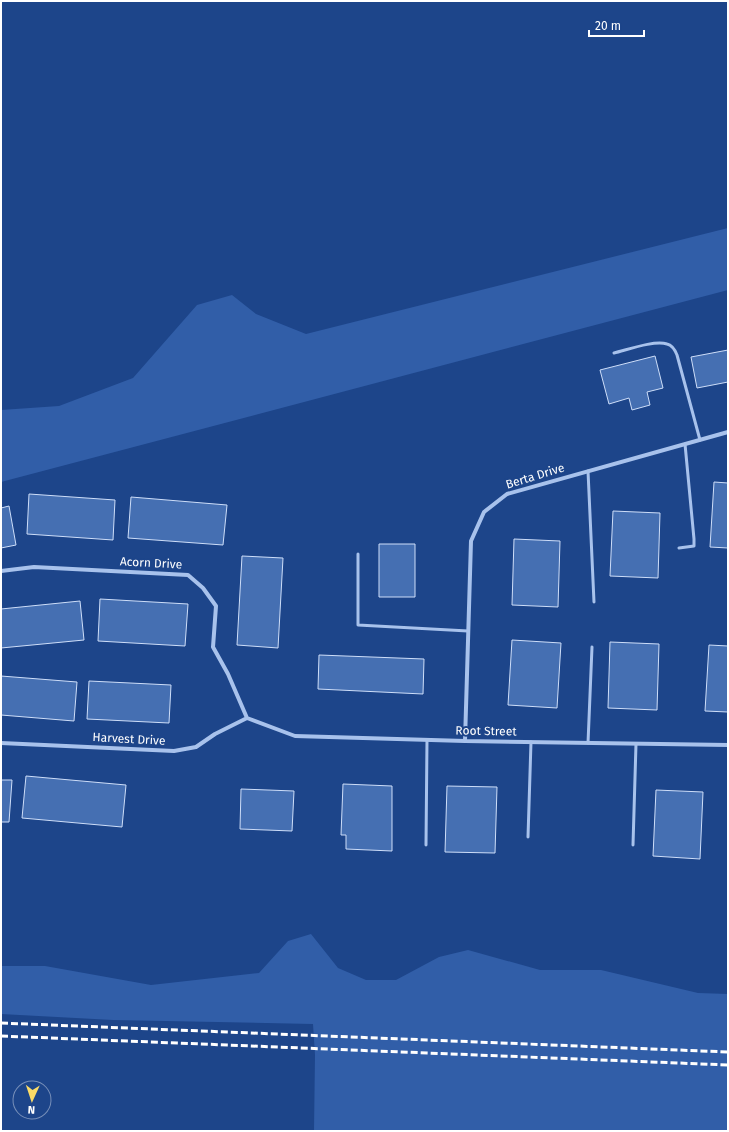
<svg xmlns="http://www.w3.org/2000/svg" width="729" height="1132" font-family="'Fira Sans',sans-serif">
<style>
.green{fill:#315ea8}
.building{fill:#456fb2;stroke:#cedef9}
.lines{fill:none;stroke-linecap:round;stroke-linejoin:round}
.lane{stroke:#a8c2ec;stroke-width:3}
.street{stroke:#a8c2ec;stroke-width:4}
.rail{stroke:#fff;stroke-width:3;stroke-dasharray:7 3;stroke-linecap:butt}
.labels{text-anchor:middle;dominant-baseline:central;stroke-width:4;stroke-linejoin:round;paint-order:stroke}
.street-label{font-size:12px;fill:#fff;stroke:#1d458a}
</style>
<rect width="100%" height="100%" fill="#1d458a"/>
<path class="green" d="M 728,228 L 728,290 L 1,482 L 1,410 L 59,406 L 133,378 L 197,305 L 232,295 L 256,314 L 306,334 Z
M 311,934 L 338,968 L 366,980 L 396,980 L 439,957 L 468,950 L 540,970 L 601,970 L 698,993 L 728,994 L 728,1131 L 314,1131 L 315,1055 L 313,1024 L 113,1020 L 1,1014 L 1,966 L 45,966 L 151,985 L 259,973 L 288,941 Z"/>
<path class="building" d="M 728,350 L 728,382 L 697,388 L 691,357 Z
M 655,356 L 663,388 L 647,392 L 650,405 L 632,410 L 629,398 L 609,404 L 600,370 Z
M 714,482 L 728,483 L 728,548 L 710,547 Z
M 29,494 L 115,500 L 113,540 L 27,534 Z
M 131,497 L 227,505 L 223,545 L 128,538 Z
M 9,506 L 16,545 L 1,548 L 1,508 Z
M 613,511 L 660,513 L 658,578 L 610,576 Z
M 514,539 L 560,541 L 558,607 L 512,605 Z
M 379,544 L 415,544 L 415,597 L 379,597 Z
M 242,556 L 283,558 L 278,648 L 237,645 Z
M 100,599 L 188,604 L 185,646 L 98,641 Z
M 80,601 L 84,640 L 1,648 L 1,609 Z
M 512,640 L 561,643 L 557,708 L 508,705 Z
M 610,642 L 659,644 L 657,710 L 608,708 Z
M 709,645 L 728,646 L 728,712 L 705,711 Z
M 319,655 L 424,659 L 423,694 L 318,689 Z
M 1,676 L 77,682 L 74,721 L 1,715 Z
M 89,681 L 171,685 L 169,723 L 87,719 Z
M 26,776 L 126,785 L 122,827 L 22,818 Z
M 1,780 L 12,780 L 9,822 L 1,822 Z
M 343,784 L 392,786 L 392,851 L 346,849 L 346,835 L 341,835 Z
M 447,786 L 497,787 L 495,853 L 445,852 Z
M 241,789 L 294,791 L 292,831 L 240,829 Z
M 656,790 L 703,792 L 700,859 L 653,856 Z"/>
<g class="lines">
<path class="lane" d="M 614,353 C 627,350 654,340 667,344 C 672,345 675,350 677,355 L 700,440
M 588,471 L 594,602
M 679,548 L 694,546 L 694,539 L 685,444
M 358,554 L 358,625 L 468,631
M 588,743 L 592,647
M 528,837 L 531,742
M 426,845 L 427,740
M 633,845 L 636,744"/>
<path class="street" d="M 1,571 L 34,567 L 188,575 L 203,588 L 216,606 L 213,647 L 228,674 L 247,718
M 247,718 L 295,736 L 465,741 L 728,745
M 465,741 L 471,541 L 484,512 L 507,494 L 728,432
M 1,743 L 174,751 L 196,747 L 215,734 L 247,718"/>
<path class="rail" d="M 1,1023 L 728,1052
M 1,1036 L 728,1065"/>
</g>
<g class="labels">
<g class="street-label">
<text transform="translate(535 476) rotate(-17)">Berta Drive</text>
<text transform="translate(151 563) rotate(3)">Acorn Drive</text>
<text transform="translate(486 731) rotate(1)">Root Street</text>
<text transform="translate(129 739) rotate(3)">Harvest Drive</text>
</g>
</g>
<rect width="729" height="1132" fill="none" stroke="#ffffff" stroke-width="4"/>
<g transform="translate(32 1100) rotate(183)"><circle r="19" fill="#1d458a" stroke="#778fb9"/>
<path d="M0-3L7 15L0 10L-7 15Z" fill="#fbdb67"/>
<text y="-6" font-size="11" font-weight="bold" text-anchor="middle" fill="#ffffff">N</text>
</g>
<path d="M589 30v6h55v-6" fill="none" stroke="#ffffff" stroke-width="2"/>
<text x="595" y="30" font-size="12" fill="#ffffff" stroke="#1d458a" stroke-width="3" paint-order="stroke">20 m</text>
</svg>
